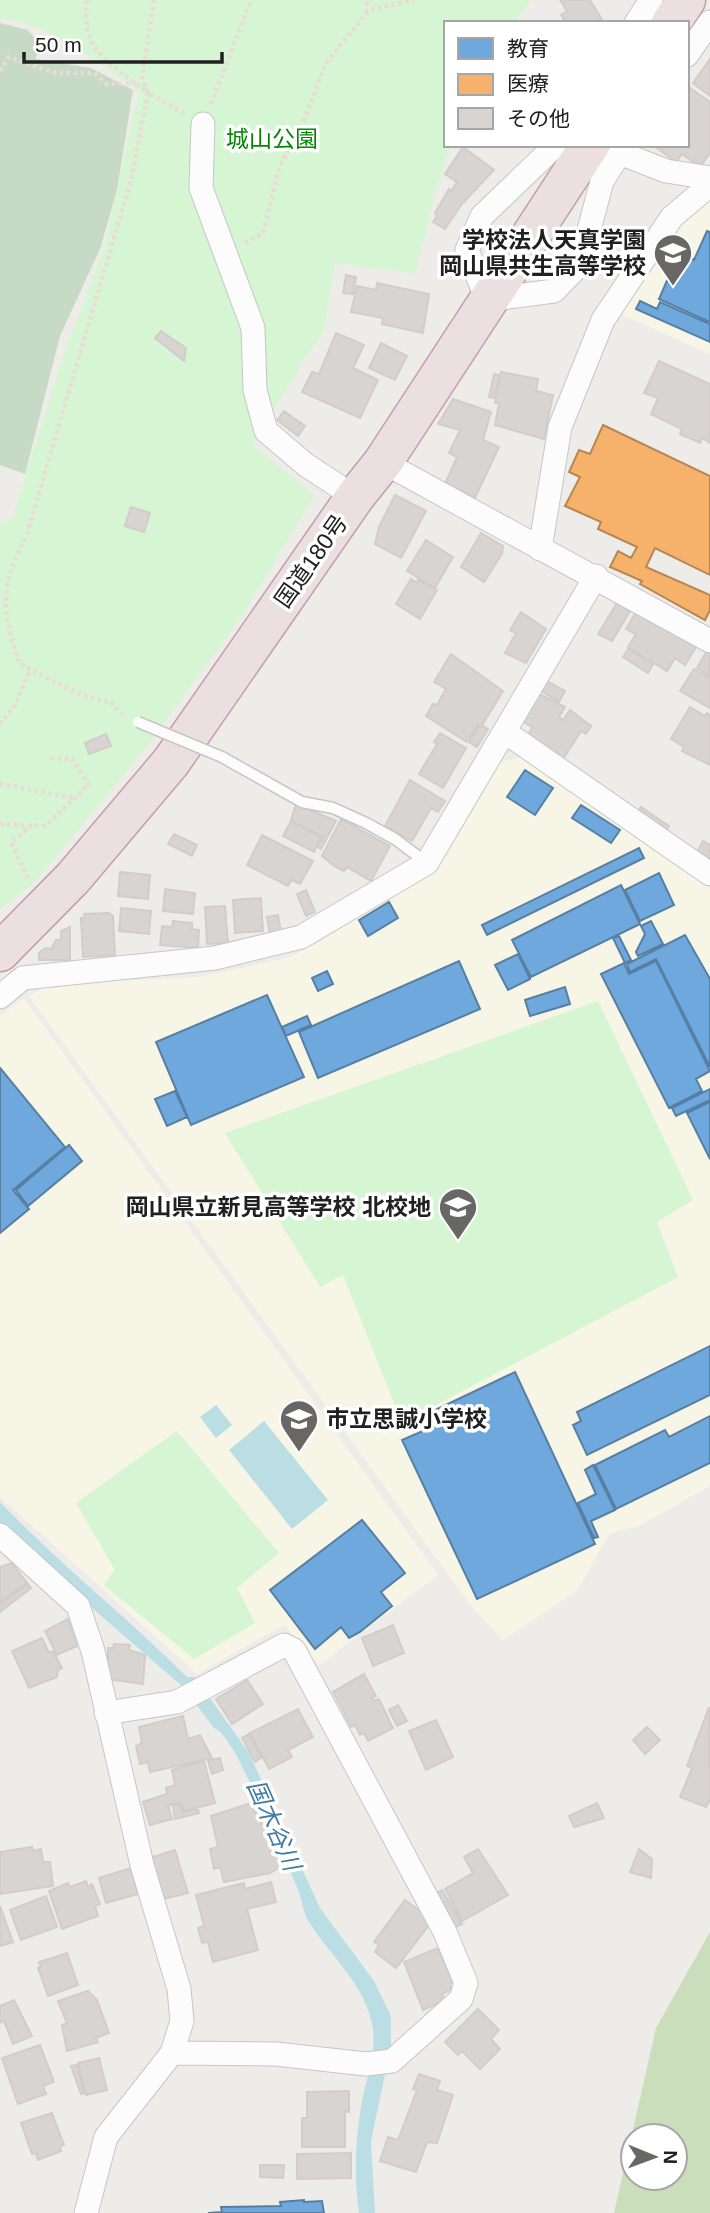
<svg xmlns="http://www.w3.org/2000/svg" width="710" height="2213" font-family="Helvetica,'Noto Sans JP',sans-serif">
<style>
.education{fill:#f7f5e5}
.forest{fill:#cbdebc;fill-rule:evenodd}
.cemetery{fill:#c6dac5}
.park{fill:#d5f5d3}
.water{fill:#badee3}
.schools{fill:#6fa8dc;stroke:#577fa4;stroke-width:2}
.health{fill:#f6b26b;stroke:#b68654;stroke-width:2}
.building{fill:#d7d4d1;stroke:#d2cdca;stroke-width:2}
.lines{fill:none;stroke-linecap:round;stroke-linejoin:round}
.lane-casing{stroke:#c7c6c5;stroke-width:13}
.street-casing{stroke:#c7c6c5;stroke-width:25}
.highway-casing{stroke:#c59ead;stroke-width:41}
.path{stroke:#ecdad9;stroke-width:4.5;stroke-dasharray:3.5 3.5;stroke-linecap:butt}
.lane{stroke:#fcfcfc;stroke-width:10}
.street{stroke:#fcfcfc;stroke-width:23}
.highway{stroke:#ebdfe2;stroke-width:38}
.lane-bridge-casing{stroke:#c7c6c5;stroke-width:13;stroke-linecap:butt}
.lane-bridge{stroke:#fcfcfc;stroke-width:10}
.labels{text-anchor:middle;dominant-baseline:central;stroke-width:7;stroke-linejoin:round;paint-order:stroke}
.park-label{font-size:23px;fill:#058705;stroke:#fff}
.poi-label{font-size:23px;font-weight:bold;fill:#202020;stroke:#fff;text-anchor:end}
.street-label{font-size:23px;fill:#202020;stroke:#fff}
.water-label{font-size:24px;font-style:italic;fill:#417ba6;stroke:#fff}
</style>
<rect width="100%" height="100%" fill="#eeece9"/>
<path class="education" d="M 710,200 L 710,354 L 618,313 L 627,307 L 647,265 L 683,217 Z
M 527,756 L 710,884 L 710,1486 L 641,1525 L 609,1534 L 577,1591 L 503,1640 L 471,1606 L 29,996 L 49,984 L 199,977 L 287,958 L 316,944 L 433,871 L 494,764 Z
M 24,998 L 438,1575 L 319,1665 L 284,1625 L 197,1674 L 0,1497 L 0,1016 Z"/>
<path class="forest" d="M 710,1932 L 710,2213 L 614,2213 L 656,2028 ZM 633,2136 L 675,2136 L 675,2178 L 633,2178 Z"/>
<path class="cemetery" d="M 0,23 L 28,30 L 39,43 L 36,59 L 91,68 L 133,90 L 117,190 L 100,249 L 60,336 L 25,474 L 0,465 Z"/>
<path class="park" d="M 0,0 L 531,0 L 514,23 L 446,23 L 446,145 L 451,145 L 435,194 L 415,274 L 335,263 L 324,329 L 252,444 L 314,495 L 244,613 L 145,749 L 35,882 L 0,910 L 0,523 L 12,519 L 64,353 L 104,249 L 139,92 C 102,66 45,19 0,19 Z
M 598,1001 L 693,1200 L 657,1222 L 678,1277 L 402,1423 L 343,1275 L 320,1287 L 225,1133 Z
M 177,1431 L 279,1553 L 237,1588 L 255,1623 L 194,1659 L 104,1585 L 115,1570 L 76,1503 Z"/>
<path class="water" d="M 216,1405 L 232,1425 L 216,1438 L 200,1417 Z
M 264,1421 L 328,1500 L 292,1529 L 229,1450 Z
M 0,1502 C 59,1564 127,1617 187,1677 L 195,1677 L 249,1753 L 320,1908 L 374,1981 L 391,2016 L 391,2046 L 371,2141 L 375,2213 L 359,2213 C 354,2178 355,2142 361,2107 C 365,2080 378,2054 372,2024 C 364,1983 330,1956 309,1922 C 303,1912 302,1901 299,1892 C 291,1872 281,1853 272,1834 C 263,1813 233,1735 214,1728 L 182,1686 L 39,1562 L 0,1523 Z"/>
<path class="schools" d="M 707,231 L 710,232 L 710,322 L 659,299 L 679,253 L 694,260 Z
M 640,301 L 657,309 L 660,302 L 710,324 L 710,342 L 636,309 Z
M 525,770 L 553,788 L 535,815 L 507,797 Z
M 581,805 L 620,830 L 611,843 L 572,818 Z
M 639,848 L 644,858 L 487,935 L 482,925 Z
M 659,873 L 674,905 L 640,921 L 625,890 Z
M 621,885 L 640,924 L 531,977 L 512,940 Z
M 389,902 L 398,918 L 368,936 L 359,920 Z
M 651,921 L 663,944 L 638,956 L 636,952 L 645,934 L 641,926 Z
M 685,935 L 710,979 L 710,1067 L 656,959 L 630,972 L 627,964 Z
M 619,936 L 631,960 L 625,963 L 613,938 Z
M 518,954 L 530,979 L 508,990 L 495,965 Z
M 459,961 L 480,1009 L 318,1078 L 299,1032 Z
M 656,961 L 710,1071 L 696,1079 L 702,1091 L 669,1108 L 601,974 L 624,963 L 629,974 Z
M 327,971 L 333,984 L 318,991 L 312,978 Z
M 565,987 L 570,1004 L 530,1016 L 525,1000 Z
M 267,995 L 304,1077 L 191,1125 L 156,1042 Z
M 307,1016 L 311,1025 L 286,1036 L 282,1027 Z
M 0,1068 L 65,1147 L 13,1190 L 29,1209 L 0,1233 Z
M 710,1089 L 710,1100 L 676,1116 L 672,1108 Z
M 175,1091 L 187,1117 L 167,1126 L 155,1099 Z
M 710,1102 L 710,1159 L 687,1113 Z
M 69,1145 L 82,1161 L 28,1206 L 16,1190 Z
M 710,1346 L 710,1395 L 587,1455 L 573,1425 L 581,1421 L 577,1412 Z
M 515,1372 L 595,1544 L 477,1599 L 402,1440 L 439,1424 L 433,1411 Z
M 710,1416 L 710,1463 L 616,1509 L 595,1465 L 665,1430 L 669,1437 Z
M 593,1465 L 615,1510 L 591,1521 L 598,1537 L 594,1538 L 578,1503 L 596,1494 L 585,1470 Z
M 362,1520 L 405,1573 L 381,1592 L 392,1606 L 360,1632 L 349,1638 L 341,1627 L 315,1649 L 270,1590 Z
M 304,2200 L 304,2202 L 322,2201 L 324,2213 L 208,2213 L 222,2212 L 221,2207 L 281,2206 L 280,2202 Z"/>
<path class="health" d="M 603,425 L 710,476 L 710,575 L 655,548 L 646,567 L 710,595 L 710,610 L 705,620 L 640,584 L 642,581 L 610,567 L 618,551 L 631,558 L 637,547 L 598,529 L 601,522 L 565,506 L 580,477 L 569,472 L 579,450 L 590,454 Z"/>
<path class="building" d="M 560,0 L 590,0 L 604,23 L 567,23 L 561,15 L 567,11 Z
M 710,59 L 710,96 L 693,83 Z
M 690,88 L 710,102 L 710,153 L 700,167 L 682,154 L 676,162 L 653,145 L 687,145 L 687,93 Z
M 463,147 L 494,170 L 461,205 L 445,229 L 433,222 L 437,216 L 435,213 L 449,189 L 451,191 L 457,182 L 445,174 Z
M 346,275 L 356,277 L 353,294 L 343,293 Z
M 377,283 L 429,294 L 423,333 L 382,324 L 383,318 L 351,312 L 357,286 L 376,290 Z
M 161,331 L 186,348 L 184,361 L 155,338 Z
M 336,333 L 364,345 L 353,368 L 378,380 L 360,418 L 302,392 L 312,372 L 319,374 Z
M 381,343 L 407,356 L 395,380 L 369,368 Z
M 659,361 L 710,384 L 710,443 L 702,438 L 700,443 L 680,434 L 682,429 L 651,414 L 658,398 L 644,393 Z
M 501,372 L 538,379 L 536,391 L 553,395 L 544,439 L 495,425 L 499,403 L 495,403 Z
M 494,374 L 500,375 L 494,398 L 489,397 Z
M 453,399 L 491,412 L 483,440 L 499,447 L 475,498 L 445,484 L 457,457 L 449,453 L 460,430 L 438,424 Z
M 284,411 L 305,426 L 298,436 L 277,420 Z
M 395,495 L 426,511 L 401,558 L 375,544 L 379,527 Z
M 131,507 L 150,513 L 144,532 L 125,526 Z
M 481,533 L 503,546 L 502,554 L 484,582 L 461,567 Z
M 426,540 L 453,557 L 435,588 L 407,571 Z
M 411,579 L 417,583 L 418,580 L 437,590 L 420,619 L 396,604 Z
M 617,603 L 630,611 L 612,641 L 598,634 Z
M 637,610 L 697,645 L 685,665 L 675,658 L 667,671 L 628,647 L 636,634 L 626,629 Z
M 521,612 L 546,629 L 526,663 L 505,653 L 516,633 L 510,630 Z
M 628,649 L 653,664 L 648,673 L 623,657 Z
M 707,651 L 710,653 L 709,675 L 697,668 Z
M 451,654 L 503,691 L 481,727 L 478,725 L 467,742 L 426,716 L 433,704 L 437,705 L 446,689 L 434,682 Z
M 694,669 L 710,678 L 710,708 L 680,691 Z
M 547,681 L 565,691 L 559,702 L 541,691 Z
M 539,694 L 565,707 L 559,717 L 563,720 L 570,710 L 591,726 L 586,734 L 581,731 L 564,758 L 528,736 L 532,727 L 522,721 Z
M 690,707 L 705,716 L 707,713 L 710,715 L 710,765 L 682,751 L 684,747 L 671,739 Z
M 483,726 L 488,729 L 477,747 L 469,742 L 478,727 Z
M 440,733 L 466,748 L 443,788 L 419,774 L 437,744 L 434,742 Z
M 106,734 L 111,746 L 89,754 L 85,743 Z
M 410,780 L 445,801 L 438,812 L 431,808 L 412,841 L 385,826 Z
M 296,804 L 336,821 L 321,849 L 317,846 L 323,837 L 291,820 Z
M 641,807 L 669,826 L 666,831 L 638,812 Z
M 341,819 L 390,846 L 371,881 L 347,867 L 344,871 L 334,866 L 322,856 Z
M 291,821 L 321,837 L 314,852 L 283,836 Z
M 174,834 L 197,845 L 192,856 L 168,844 Z
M 262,835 L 313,861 L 300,884 L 291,880 L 288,886 L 247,865 Z
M 703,841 L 710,845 L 710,863 L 696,854 Z
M 120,872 L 150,875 L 148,899 L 118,896 Z
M 165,889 L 195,893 L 193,914 L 163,911 Z
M 306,890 L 315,912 L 306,916 L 297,894 Z
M 261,898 L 263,931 L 235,933 L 233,900 Z
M 225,906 L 228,943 L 207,944 L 205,907 Z
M 121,908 L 151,911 L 149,934 L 119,931 Z
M 109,913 L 113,916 L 115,955 L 83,957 L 81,918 L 85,917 L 84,914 Z
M 278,915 L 281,932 L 270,934 L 267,917 Z
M 173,921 L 192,923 L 192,929 L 199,930 L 198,948 L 160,945 L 162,926 L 172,927 Z
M 70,927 L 70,960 L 39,960 L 39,953 L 45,948 L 51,949 L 56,940 L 61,940 L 61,931 Z
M 12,1563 L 27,1583 L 0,1602 L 0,1567 Z
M 28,1584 L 31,1588 L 0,1612 L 0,1604 Z
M 68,1619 L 77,1646 L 57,1655 L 45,1631 Z
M 393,1625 L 404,1653 L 373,1666 L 362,1638 Z
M 42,1638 L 49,1653 L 53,1651 L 62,1668 L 58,1670 L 57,1677 L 29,1688 L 12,1651 Z
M 114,1644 L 130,1645 L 129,1650 L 145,1655 L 143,1684 L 107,1679 L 108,1648 L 113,1648 Z
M 364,1674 L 376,1696 L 372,1698 L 374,1701 L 379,1699 L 393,1728 L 368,1741 L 364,1733 L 360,1735 L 355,1725 L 351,1727 L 333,1692 Z
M 247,1680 L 263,1704 L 232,1724 L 216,1699 Z
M 398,1705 L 407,1721 L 397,1726 L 389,1710 Z
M 709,1707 L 710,1800 L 706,1807 L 680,1797 L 692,1768 L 687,1766 Z
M 298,1709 L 313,1737 L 288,1750 L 292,1757 L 269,1769 L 250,1733 Z
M 183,1716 L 188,1739 L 200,1735 L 212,1758 L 150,1772 L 148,1762 L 140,1764 L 136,1746 L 142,1743 L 139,1727 Z
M 436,1720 L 453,1757 L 426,1770 L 409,1731 Z
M 647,1727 L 660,1740 L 645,1754 L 633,1740 Z
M 249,1734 L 261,1758 L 255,1762 L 242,1738 Z
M 220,1758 L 223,1770 L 212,1774 L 208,1761 Z
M 204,1761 L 215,1803 L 184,1811 L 181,1802 L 168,1805 L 172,1819 L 150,1825 L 143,1802 L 167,1794 L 166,1788 L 175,1785 L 172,1770 Z
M 180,1803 L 182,1812 L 198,1809 L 199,1813 L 175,1819 L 173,1805 Z
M 251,1803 L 284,1865 L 270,1873 L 224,1882 L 220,1867 L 214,1869 L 210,1849 L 218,1847 L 211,1816 Z
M 597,1803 L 604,1818 L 574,1827 L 569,1816 Z
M 32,1847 L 33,1851 L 41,1849 L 43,1862 L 50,1862 L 53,1886 L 0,1894 L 0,1852 Z
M 478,1849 L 508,1895 L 462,1921 L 445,1889 L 473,1873 L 464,1857 Z
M 639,1849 L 652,1859 L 651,1878 L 630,1872 Z
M 175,1850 L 188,1893 L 163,1899 L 150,1858 Z
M 131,1868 L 138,1894 L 106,1903 L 99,1878 Z
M 86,1881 L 88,1887 L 92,1884 L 100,1904 L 95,1906 L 98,1916 L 62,1929 L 49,1891 L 68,1883 L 70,1887 Z
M 271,1882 L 276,1902 L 247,1909 L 258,1950 L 213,1962 L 208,1942 L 202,1943 L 198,1928 L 204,1926 L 196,1895 L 244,1883 L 245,1889 Z
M 442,1890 L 462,1924 L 454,1928 L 435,1894 Z
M 46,1896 L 57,1927 L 21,1940 L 10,1910 Z
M 405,1900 L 433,1920 L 396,1968 L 375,1952 L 379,1945 L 374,1942 Z
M 0,1906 L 13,1942 L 0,1946 Z
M 438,1948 L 453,1982 L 450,1984 L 452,1989 L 442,1994 L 444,2001 L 423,2010 L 404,1962 Z
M 67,1953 L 78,1985 L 48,1996 L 38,1968 L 41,1967 L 39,1962 Z
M 88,1991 L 97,2000 L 109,2033 L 96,2038 L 98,2042 L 67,2051 L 62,2025 L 67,2023 L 58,2001 Z
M 14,2000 L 32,2036 L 13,2044 L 4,2021 L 0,2023 L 0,2006 Z
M 478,2009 L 499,2030 L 491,2039 L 500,2049 L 480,2069 L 462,2051 L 458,2055 L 445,2042 Z
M 40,2045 L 54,2082 L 43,2086 L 46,2094 L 18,2104 L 2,2058 Z
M 99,2058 L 107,2090 L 86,2095 L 78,2063 Z
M 77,2065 L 84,2093 L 81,2094 L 71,2066 Z
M 419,2074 L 440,2081 L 437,2090 L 453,2095 L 437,2143 L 427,2142 L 416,2172 L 380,2161 L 388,2137 L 398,2140 L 417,2090 L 413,2089 Z
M 349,2091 L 349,2112 L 345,2111 L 345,2147 L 302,2147 L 302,2118 L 307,2118 L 307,2092 Z
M 52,2113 L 64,2145 L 60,2146 L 61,2151 L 38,2160 L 36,2153 L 32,2154 L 21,2123 Z
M 351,2153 L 351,2178 L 297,2179 L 297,2154 Z
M 260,2165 L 284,2165 L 283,2178 L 260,2177 Z"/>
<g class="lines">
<g class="lane-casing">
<path id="lane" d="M 222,757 L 302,802 L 333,808 L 366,823 L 395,839 L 427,863"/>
</g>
<g class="street-casing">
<path id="street" d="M 636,23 L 651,0
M 687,55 L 710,22
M 203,124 L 201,188 L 253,328 L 255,390 L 266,431 L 306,465 L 355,497
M 556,145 L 482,216 L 467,250 L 487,300 L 554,291 L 580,264 L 602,181 L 625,145
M 620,153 L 666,171 L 710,178
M 383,462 L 710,641
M 540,549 L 560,427 L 603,320 L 672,217 L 710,185
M 505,732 L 710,874
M 0,997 L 23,978 L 215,958 L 301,937 L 427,863 L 596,576
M 0,1535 L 78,1606 L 93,1651 L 142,1865 L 179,1989 L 182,2021 L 172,2053 L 106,2137 L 86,2213
M 106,1713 L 177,1702 L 284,1645 L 294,1650 L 445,1932 L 466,1983 L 461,1999 L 392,2061 L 366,2064 L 276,2054 L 172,2053"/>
</g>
<g class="highway-casing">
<path id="highway" d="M 671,23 L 686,0
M 0,952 L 73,878 L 171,762 L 355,497 L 383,462 L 590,145"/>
</g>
<path class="path" d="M 87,0 C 80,53 111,63 148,93 L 131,180 L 27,534 C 0,586 0,610 20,664 L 81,695 L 112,703 L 122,715
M 154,0 L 142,77 L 148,93 L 184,113
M 366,12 L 367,0
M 0,71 L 9,57 L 56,73 L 94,73 L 107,84 L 136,83
M 211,104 L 251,0
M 245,243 L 263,233 L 280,166 L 304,120 L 326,63 L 369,10 L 414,0
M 0,724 L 15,705 L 30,670
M 0,784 L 75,798
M 0,824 L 45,826 L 89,785 L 72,759 L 51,758
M 28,878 L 11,842 L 32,825"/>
<use href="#lane" class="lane"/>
<use href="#street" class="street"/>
<use href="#highway" class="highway"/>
<g class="lane-bridge-casing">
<path id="lane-bridge" d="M 138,722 L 222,757"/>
</g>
<use href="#lane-bridge" class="lane-bridge"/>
</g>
<defs>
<g id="school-pin" transform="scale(2.0125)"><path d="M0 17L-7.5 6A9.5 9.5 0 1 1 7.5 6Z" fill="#686766" stroke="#fff"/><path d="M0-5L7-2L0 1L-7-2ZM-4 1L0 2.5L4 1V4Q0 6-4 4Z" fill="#fff"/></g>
</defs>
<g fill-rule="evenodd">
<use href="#school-pin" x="673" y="253"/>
<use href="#school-pin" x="458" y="1207"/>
<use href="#school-pin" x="299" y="1419"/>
</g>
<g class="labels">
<g class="park-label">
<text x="272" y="139">城山公園</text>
</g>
<g class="poi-label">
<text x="646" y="240">学校法人天真学園<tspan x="646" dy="26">岡山県共生高等学校</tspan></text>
<text x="431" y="1207">岡山県立新見高等学校 北校地</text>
<text x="326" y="1419" text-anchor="start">市立思誠小学校</text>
</g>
<g class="street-label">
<text transform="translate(311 561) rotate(-55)">国道180号</text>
</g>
<g class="water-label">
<text transform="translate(274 1825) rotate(66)">国木谷川</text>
</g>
</g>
<rect x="444" y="21" width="245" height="126" fill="#ffffff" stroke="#a6a6a6" stroke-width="2"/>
<rect x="458" y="38" width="35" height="21" fill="#6fa8dc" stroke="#a6a6a6" stroke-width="2"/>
<text x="507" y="56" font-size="21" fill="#202020">教育</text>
<rect x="458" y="74" width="35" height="21" fill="#f6b26b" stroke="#a6a6a6" stroke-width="2"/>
<text x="507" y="91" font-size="21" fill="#202020">医療</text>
<rect x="458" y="108" width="35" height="21" fill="#d7d4d1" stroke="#a6a6a6" stroke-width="2"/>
<text x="507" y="126" font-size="21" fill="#202020">その他</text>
<g transform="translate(654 2157) rotate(91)"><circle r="33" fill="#ffffff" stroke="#a6a6a6" stroke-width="2"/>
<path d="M0-5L12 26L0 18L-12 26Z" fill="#686766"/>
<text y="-10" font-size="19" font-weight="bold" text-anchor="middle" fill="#202020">N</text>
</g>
<path d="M24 52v10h198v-10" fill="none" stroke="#202020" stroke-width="3.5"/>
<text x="35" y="52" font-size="21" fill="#202020" stroke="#ffffff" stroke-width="5" paint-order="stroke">50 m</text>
</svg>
